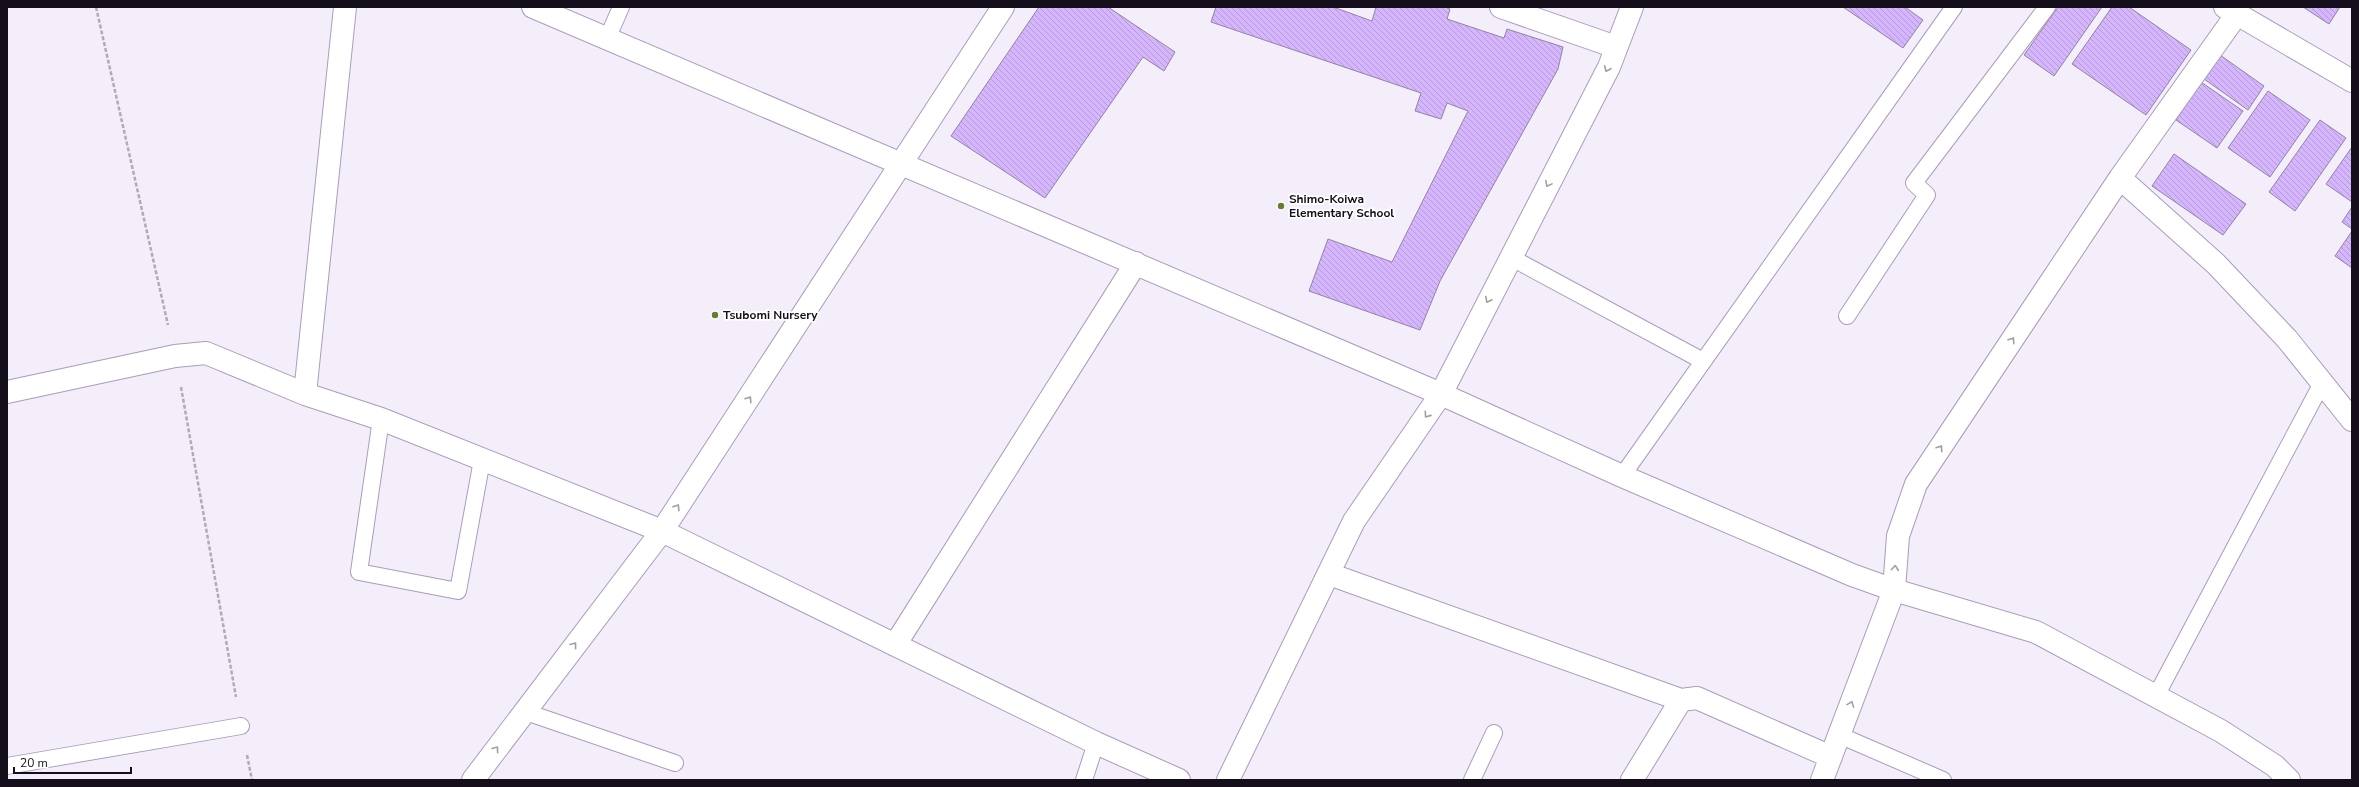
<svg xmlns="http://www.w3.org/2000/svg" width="2359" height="787" font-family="'Nunito Sans',sans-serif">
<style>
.building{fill:url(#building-back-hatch);stroke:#9184a2}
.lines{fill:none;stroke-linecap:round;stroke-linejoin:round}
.lane-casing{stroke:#aa9cbb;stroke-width:18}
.street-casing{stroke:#aa9cbb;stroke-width:24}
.secondary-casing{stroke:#aa9cbb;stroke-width:24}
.path{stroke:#b1abb7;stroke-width:2.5;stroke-dasharray:4 2;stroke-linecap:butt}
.lane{stroke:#fff;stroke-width:16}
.street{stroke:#fff;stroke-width:22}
.secondary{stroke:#fff;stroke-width:22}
.oneway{stroke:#a19fa3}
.poi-dot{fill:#647d30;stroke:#fefefe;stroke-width:1.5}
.labels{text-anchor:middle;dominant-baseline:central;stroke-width:3.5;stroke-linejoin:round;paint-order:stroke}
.poi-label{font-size:12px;font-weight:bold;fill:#140f1a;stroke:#fefefe;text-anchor:start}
</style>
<defs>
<pattern id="building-back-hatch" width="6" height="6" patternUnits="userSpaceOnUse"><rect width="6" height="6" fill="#d5b5fc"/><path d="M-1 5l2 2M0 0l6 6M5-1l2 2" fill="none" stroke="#b69ad7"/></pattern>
</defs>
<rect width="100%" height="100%" fill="#f4eefb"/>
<path class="building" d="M 1039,7 L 1108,7 L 1175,52 L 1164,71 L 1143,57 L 1045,198 L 951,136 Z
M 1216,7 L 1333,7 L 1372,21 L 1376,7 L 1445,7 L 1450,9 L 1447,19 L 1504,38 L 1507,29 L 1563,47 L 1558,69 L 1440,281 L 1420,330 L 1309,291 L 1328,239 L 1392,262 L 1468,111 L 1447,103 L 1441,119 L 1415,111 L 1421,93 L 1211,22 Z
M 1843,7 L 1905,7 L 1923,20 L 1903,48 Z
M 2058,7 L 2102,7 L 2054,76 L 2024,55 Z
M 2112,7 L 2129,7 L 2191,50 L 2146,115 L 2072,64 Z
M 2303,7 L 2340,7 L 2329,24 Z
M 2220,55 L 2264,86 L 2248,110 L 2204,79 Z
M 2201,82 L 2243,111 L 2217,148 L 2176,120 Z
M 2268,91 L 2310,120 L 2270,177 L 2228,148 Z
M 2320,120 L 2346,138 L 2295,211 L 2269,192 Z
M 2352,147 L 2352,202 L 2326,184 Z
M 2174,154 L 2246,204 L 2223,235 L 2152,186 Z
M 2352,207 L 2352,229 L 2342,222 Z
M 2352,231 L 2352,268 L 2335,256 Z"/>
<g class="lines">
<g class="lane-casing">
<path id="lane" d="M 607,39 L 621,7
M 1510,257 L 1703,361
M 1847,316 L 1927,195 L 1914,183 L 2047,7
M 381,419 L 359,572 L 458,591 L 482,460
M 1622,476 L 1954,7
M 2156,696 L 2322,383
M 523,711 L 675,763
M 1839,735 L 1943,780
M 7,766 L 241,726
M 1084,780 L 1096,743
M 1472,780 L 1494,733"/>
</g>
<g class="street-casing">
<path id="street" d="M 533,7 L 1441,394 L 1622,476 L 1852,575 L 1894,590 L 2036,632 L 2221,731 L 2275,766 L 2289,780
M 1501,7 L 1616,47
M 2120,178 L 2216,264 L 2287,339 L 2352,420
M 7,392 L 175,356 L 206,353 L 305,394 L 381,419 L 662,531 L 1096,743 L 1179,780
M 305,394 L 345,7
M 1329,574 L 1681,700
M 895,645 L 1136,263
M 473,780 L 662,531 L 1003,7
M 1228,780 L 1354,521 L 1441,394 L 1609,67 L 1632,7
M 1632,780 L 1681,700 L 1697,698 L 1831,757
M 1822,780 L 1894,590 L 1898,536 L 1916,484 L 2120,178 L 2237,14"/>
</g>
<g class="secondary-casing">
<path id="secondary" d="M 2225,7 L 2352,81"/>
</g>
<path class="path" d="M 96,7 L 168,325
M 181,387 L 236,697
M 247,755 L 252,780"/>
<use href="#lane" class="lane"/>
<use href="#street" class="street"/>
<use href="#secondary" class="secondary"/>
</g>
<defs><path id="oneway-chevron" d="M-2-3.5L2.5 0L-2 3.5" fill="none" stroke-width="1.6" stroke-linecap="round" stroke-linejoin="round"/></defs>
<g class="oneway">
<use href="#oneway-chevron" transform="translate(1607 69) rotate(115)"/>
<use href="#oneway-chevron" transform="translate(1548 184) rotate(118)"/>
<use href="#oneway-chevron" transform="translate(1488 300) rotate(117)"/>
<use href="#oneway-chevron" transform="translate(2012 340) rotate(-56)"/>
<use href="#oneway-chevron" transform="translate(749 399) rotate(-57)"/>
<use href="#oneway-chevron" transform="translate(1427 415) rotate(125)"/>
<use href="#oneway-chevron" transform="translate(1940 448) rotate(-56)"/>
<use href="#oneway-chevron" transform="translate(677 507) rotate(-57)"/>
<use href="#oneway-chevron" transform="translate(1895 568) rotate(-85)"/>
<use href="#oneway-chevron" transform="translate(574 645) rotate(-53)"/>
<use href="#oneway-chevron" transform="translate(1851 704) rotate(-69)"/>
<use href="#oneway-chevron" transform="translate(496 749) rotate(-54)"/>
</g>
<g class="poi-dot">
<circle cx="1281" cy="206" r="4"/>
<circle cx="715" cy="315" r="4"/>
</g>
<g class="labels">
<g class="poi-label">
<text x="1289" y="199">Shimo-Koiwa<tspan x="1289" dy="14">Elementary School</tspan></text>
<text x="723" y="315">Tsubomi Nursery</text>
</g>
</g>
<rect width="2359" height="787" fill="none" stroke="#140f1a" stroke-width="16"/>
<path d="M14 767v6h117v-6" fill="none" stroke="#140f1a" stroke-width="2"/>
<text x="20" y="767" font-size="12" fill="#140f1a" stroke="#fefefe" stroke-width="3" paint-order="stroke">20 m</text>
</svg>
